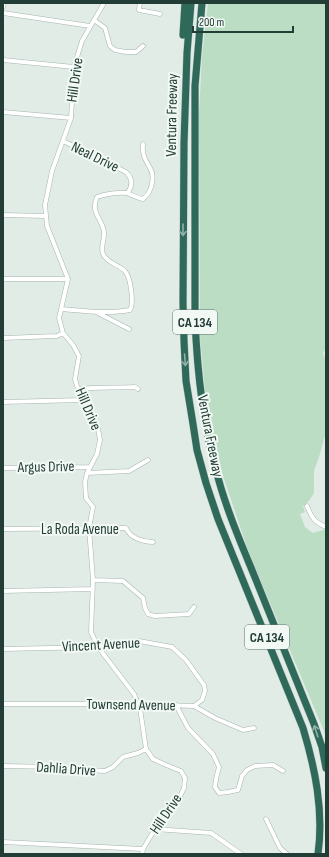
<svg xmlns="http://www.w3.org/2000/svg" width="329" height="857" font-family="'Sofia Sans Condensed',sans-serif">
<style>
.green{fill:#bbddc3}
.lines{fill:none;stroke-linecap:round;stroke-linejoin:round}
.street-casing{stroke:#a5b4ae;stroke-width:5}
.highway-casing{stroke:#c1c9c6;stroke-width:8}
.street{stroke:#fff;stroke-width:4}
.highway{stroke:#2e695a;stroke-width:7}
.oneway{stroke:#90b1a8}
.labels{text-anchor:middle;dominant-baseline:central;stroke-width:4;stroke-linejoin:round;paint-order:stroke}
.shield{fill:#f2f9f5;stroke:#60756f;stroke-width:1}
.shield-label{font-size:14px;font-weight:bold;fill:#223d35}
.street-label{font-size:15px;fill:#223d35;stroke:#f2f9f5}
</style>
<rect width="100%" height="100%" fill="#e2ece7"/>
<path class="green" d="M 208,3 L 326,3 L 326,348 L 323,353 L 326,361 L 326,432 L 319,457 L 314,471 L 314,493 L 309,501 L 303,506 L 305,512 L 300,514 L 305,527 L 313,533 L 326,529 L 326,740 L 324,731 L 249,553 L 220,467 L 205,391 L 200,337 L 199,114 L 202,56 Z"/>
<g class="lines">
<g class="street-casing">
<path id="street" d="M 104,3 L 82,41 L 74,67 L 71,118 L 52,171 L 45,205 L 47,226 L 68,279 L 59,318 L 63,333 L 73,345 L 79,356 L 75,379 L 77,386 L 91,417 L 98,428 L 100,440 L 97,454 L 87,473 L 85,482 L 86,498 L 93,507 L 89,528 L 93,580 L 91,632 L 98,647 L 134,694 L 140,708 L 146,749 L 153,759 L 166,765 L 181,771 L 185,778 L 184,788 L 177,803 L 155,829 L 143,849 L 142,854
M 140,3 L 139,9 L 139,10 L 160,14
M 3,7 L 4,3
M 3,13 L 90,26
M 94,20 L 105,28 L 110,46 L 115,50 L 126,52 L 136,52 L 143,46
M 3,60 L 74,67
M 3,112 L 71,118
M 63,141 L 126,172 C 133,179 133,186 127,193
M 3,215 L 46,216
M 3,279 L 68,279
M 61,309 C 84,311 108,314 130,310 C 134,303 131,278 125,271 C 119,265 107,263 103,254 C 100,247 105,239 104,232 C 102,218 90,213 97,197 C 105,194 119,192 127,193 C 132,195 137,198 143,199 C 145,197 148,195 149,192 C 153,185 154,174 150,168 C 145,159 142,155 143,144
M 96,312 L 129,329
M 3,338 L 57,336 L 63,333
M 79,389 C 97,387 116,388 135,387 L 138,389
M 3,402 L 83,400
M 3,468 L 90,467
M 87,473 L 129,471 L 148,460
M 307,506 C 312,518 314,522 326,527
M 3,529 L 122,528 L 126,528 C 130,538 143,542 153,542
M 93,580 L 123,581 L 143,598 L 145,608 L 148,614 L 155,616 L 189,614 L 194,607
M 3,591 L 93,589
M 3,649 L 98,647 L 139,641 L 172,647 L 186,660 L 204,685 L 205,691 L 202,700 L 194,706
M 3,704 L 138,704 L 194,706 L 215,718 L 243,730 L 254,728
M 176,705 L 188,728 L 213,754 L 219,767 L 216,779 L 215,787 L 219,793 L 228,792 L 238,790 L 242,776 L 247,770 L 255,766 L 273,765 L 283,771
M 3,766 L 56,767 L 71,769 L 105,771 L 113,767 L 123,757 L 138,753 L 146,749
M 266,819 L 280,848 L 287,854
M 155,829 L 211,833 L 241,854
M 3,842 L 143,849"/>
</g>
<g class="highway-casing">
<path id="highway" d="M 191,3 L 187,53 L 184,143 L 183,303 L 184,341 L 186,381 L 193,424 L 197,450 L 206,483 L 218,519 L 303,728 C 315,768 324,811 318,854
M 202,3 L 195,86 L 195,318 C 197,369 202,420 216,470 C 225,506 240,541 254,575 C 274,625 294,674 314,724 L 322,747 L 326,768
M 183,35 L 185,3"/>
</g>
<use href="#street" class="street"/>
<use href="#highway" class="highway"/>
</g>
<defs><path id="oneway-shaft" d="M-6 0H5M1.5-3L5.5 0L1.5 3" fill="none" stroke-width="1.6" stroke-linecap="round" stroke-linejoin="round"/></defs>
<g class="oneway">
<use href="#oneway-shaft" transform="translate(183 230) rotate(90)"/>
<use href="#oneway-shaft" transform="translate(185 360) rotate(86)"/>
<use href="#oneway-shaft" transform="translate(316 731) rotate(-108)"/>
</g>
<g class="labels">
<g class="shield">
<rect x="173" y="310" width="44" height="24" rx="3"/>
<rect x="245" y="625" width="44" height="24" rx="3"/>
</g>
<g class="shield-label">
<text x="195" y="322">CA 134</text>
<text x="267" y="637">CA 134</text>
</g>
<g class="street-label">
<text transform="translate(75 80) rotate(-82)">Hill Drive</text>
<text transform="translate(172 115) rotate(-89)">Ventura Freeway</text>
<text transform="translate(95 157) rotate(26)">Neal Drive</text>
<text transform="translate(88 409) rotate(67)">Hill Drive</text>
<text transform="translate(210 436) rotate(79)">Ventura Freeway</text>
<text transform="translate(46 467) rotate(-1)">Argus Drive</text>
<text x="80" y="529">La Roda Avenue</text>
<text transform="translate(101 645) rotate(-3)">Vincent Avenue</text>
<text transform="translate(131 705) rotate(1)">Townsend Avenue</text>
<text transform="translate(66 769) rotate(4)">Dahlia Drive</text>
<text transform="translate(166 814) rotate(-56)">Hill Drive</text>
</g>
</g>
<rect width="329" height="857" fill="none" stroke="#223d35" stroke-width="8"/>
<path d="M193 26v6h100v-6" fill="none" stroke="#223d35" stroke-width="2"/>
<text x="199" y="26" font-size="12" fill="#223d35" stroke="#f2f9f5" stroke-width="3" paint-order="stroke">200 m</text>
</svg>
